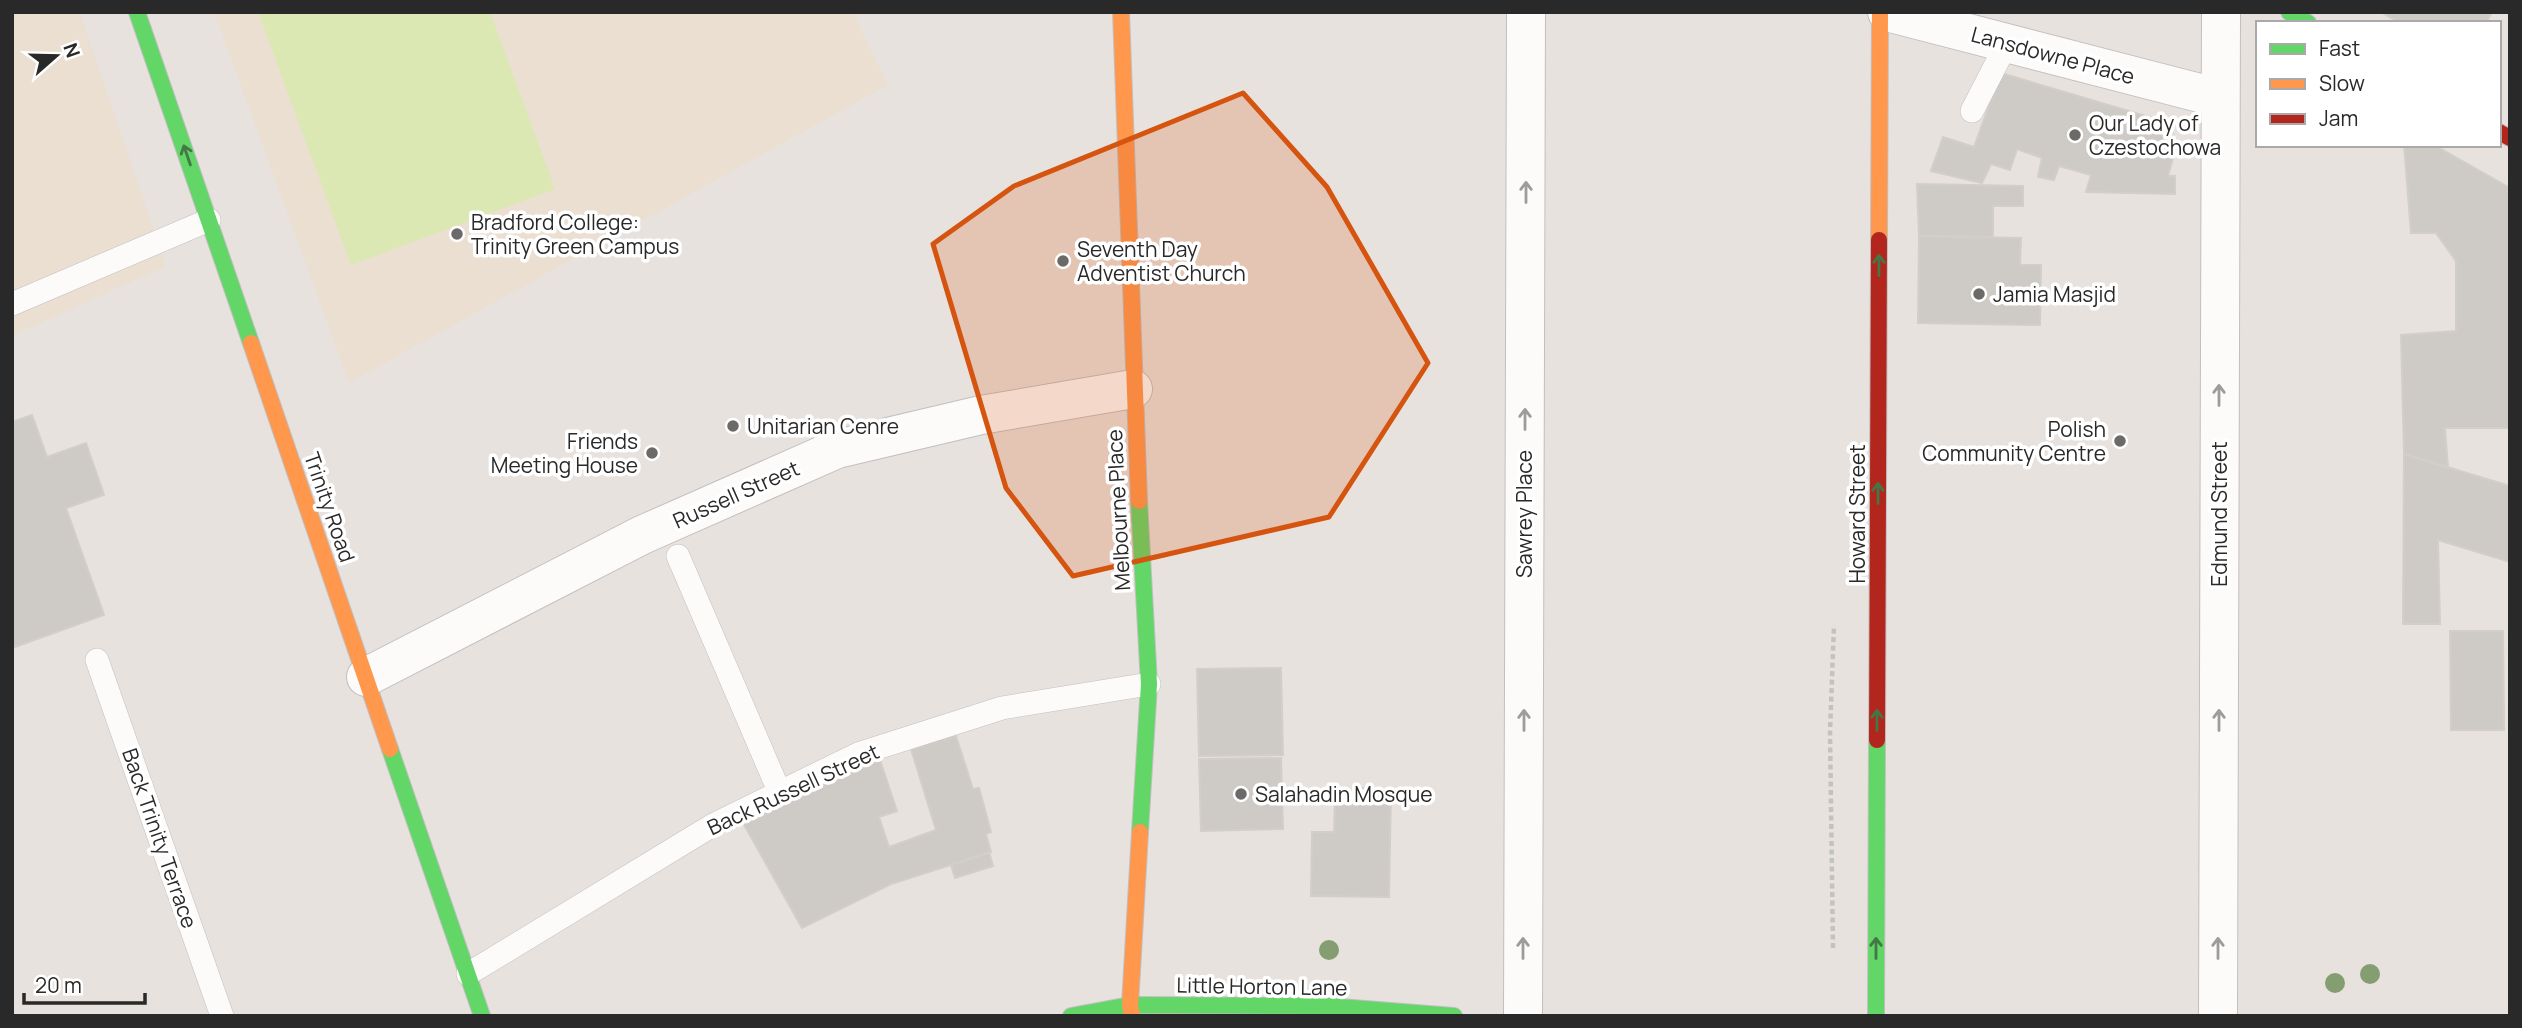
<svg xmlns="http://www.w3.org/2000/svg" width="2522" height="1028" font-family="Manrope,sans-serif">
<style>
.education{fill:#ebdfd2}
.pitch{fill:#dbe8b3}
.building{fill:#cecbc7;stroke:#d3ceca;stroke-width:2}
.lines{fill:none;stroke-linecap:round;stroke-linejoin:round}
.lane-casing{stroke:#c1bfc0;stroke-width:24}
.street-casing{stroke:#c1bfc0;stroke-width:40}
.fast-casing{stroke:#c1bfc0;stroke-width:18}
.slow-casing{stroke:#c1bfc0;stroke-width:18}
.jam-casing{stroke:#c1bfc0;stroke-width:18}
.path{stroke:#c3c2c2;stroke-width:4.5;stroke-dasharray:5 3.5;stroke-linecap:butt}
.lane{stroke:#fcfbfa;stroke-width:23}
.street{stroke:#fcfbfa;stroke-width:38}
.fast{stroke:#63d668;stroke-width:16}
.slow{stroke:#ff974d;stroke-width:16}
.jam{stroke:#b3261e;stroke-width:16}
.tree{fill:#849e71}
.oneway{stroke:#437745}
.oneway2{stroke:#9d9c9c}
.marked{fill:#d5540f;fill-opacity:0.2;stroke:#d5540f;stroke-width:5;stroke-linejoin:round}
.poi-dot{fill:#6c6a68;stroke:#fff;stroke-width:2.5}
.labels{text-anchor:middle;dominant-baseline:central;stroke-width:7;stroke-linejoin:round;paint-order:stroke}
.street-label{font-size:21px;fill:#292929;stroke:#fff}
.poi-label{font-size:21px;fill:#292929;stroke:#fff;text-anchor:start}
</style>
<rect width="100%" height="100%" fill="#e8e2de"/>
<path class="education" d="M 12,12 L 80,12 L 166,266 L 12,336 Z
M 214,12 L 853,12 L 888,85 L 349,383 Z"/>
<path class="pitch" d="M 258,12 L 490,12 L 555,189 L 351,265 Z"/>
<path class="building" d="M 2381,12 L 2492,12 L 2486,23 L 2400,23 Z
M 2001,73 L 2162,121 L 2159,128 L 2173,133 L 2169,144 L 2176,147 L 2168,176 L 2175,176 L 2175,194 L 2086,192 L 2091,175 L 2059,166 L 2054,180 L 2038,177 L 2042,158 L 2017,149 L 2010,170 L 1991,164 L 1982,183 L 1931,171 L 1943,137 L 1974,147 Z
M 2404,145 L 2434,145 L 2510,188 L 2510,428 L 2445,428 L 2448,468 L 2404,454 L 2401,335 L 2456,331 L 2456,261 L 2436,233 L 2411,233 Z
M 1917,184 L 2023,186 L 2023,206 L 1993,206 L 1993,237 L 1919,236 Z
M 1919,236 L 2021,238 L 2020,265 L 2041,265 L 2040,325 L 1918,323 Z
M 32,415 L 47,457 L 86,443 L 104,495 L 66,508 L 104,615 L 12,648 L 12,422 Z
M 2404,454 L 2510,486 L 2510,562 L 2438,540 L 2440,624 L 2403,624 Z
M 2450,631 L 2503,631 L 2504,730 L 2451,730 Z
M 1281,668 L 1283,755 L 1199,756 L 1197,669 Z
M 956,736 L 973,789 L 979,788 L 991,832 L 986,834 L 991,852 L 891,884 L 802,928 L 742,821 L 880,760 L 897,811 L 879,817 L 889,847 L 936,830 L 911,749 Z
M 1281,758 L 1283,829 L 1201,831 L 1199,759 Z
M 1362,788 L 1391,789 L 1389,897 L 1311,896 L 1312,832 L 1334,832 L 1335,799 L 1362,800 Z
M 989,852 L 993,866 L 955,878 L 951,865 Z"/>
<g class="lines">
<g class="lane-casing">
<path id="lane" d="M 1972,111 L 2007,43
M 12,304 L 209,220
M 678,556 L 779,791
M 97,660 L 222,1016
M 468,974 L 713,825 L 858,754 L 1002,708 L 1149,684"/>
</g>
<g class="street-casing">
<path id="street" d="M 1887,12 L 2219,98
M 366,677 L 642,535 L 837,449 L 981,415 L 1133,389
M 1523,1016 L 1526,12
M 2218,1016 L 2221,12"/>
</g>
<g class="fast-casing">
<path id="fast" d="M 137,12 L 251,343
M 2289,12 L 2308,23
M 1139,501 L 1149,684 L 1140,832
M 390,749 L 482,1016
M 1071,1016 L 1130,1005 L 1327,1006 L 1454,1016
M 1876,1016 L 1877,740"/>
</g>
<g class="slow-casing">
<path id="slow" d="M 1121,12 L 1139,501
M 1879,240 L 1880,12
M 251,343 L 390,749
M 1132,1016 L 1130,1005 L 1140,832"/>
</g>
<g class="jam-casing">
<path id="jam" d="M 2499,132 L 2510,138
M 1877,740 L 1879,240"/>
</g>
<path class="path" d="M 1833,948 L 1830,732 L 1834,625"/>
<use href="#lane" class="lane"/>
<use href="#street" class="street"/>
<use href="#fast" class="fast"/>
<use href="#slow" class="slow"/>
<use href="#jam" class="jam"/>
</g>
<g class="tree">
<circle cx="1329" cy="950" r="10"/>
<circle cx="2370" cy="974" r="10"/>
<circle cx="2335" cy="983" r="10"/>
</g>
<defs><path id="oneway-shaft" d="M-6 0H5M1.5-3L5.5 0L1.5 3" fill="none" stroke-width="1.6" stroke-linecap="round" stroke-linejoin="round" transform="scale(1.75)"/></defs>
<g class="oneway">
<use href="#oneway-shaft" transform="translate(187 155) rotate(-109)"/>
<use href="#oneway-shaft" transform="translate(1879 265) rotate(-90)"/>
<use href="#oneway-shaft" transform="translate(1878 493) rotate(-90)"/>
<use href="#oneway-shaft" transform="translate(1877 720) rotate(-90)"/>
<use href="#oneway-shaft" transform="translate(1876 948) rotate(-90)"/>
</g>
<g class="oneway2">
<use href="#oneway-shaft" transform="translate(1526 192) rotate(-90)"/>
<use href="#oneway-shaft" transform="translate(2219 395) rotate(-90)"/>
<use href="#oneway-shaft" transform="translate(1525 419) rotate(-90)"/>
<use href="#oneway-shaft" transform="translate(1524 720) rotate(-90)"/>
<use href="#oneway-shaft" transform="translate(2219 720) rotate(-90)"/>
<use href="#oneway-shaft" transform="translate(1523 948) rotate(-90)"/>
<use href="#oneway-shaft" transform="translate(2218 948) rotate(-90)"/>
</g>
<path class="marked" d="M 1243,93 L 1327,187 L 1428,363 L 1329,517 L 1073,576 L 1006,488 L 933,244 L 1014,186 Z"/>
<g class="poi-dot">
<circle cx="2075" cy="135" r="7"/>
<circle cx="457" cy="234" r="7"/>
<circle cx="1063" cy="261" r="7"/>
<circle cx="1979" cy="294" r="7"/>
<circle cx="733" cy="426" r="7"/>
<circle cx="2120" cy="441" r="7"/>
<circle cx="652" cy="453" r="7"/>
<circle cx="1241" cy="794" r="7"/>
</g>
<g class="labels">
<g class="street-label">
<text transform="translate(2053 55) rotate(15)">Lansdowne Place</text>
<text transform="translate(736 494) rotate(-24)">Russell Street</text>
<text transform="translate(330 507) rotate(71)">Trinity Road</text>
<text transform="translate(1118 510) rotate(-93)">Melbourne Place</text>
<text transform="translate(1524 514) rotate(-90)">Sawrey Place</text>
<text transform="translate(1857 514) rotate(-90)">Howard Street</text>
<text transform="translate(2219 514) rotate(-90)">Edmund Street</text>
<text transform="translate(793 789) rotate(-25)">Back Russell Street</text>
<text transform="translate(160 838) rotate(71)">Back Trinity Terrace</text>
<text transform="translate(1262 986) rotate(1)">Little Horton Lane</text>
</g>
<g class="poi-label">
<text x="2089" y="123">Our Lady of<tspan x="2089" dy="24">Czestochowa</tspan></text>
<text x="471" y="222">Bradford College:<tspan x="471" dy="24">Trinity Green Campus</tspan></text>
<text x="1077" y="249">Seventh Day<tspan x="1077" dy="24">Adventist Church</tspan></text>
<text x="1993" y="294">Jamia Masjid</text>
<text x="747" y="426">Unitarian Cenre</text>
<text x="2106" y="429" text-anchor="end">Polish<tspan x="2106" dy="24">Community Centre</tspan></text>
<text x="638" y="441" text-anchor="end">Friends<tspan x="638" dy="24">Meeting House</tspan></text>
<text x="1255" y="794">Salahadin Mosque</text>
</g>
</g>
<rect width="2522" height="1028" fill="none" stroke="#292929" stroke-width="28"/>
<rect x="2256" y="21" width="245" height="126" fill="#ffffff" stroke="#a9a9a9" stroke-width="2"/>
<rect x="2270" y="44" width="35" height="10" fill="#63d668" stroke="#a9a9a9" stroke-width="2"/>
<text x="2319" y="56" font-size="21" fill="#292929">Fast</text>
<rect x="2270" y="79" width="35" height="10" fill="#ff974d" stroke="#a9a9a9" stroke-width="2"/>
<text x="2319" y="91" font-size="21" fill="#292929">Slow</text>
<rect x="2270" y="114" width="35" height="10" fill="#b3261e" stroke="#a9a9a9" stroke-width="2"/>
<text x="2319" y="126" font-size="21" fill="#292929">Jam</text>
<g transform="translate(56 56) rotate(70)" stroke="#ffffff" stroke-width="5" paint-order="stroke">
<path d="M0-5L12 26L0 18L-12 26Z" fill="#292929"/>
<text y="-10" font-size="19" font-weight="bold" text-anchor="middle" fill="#292929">N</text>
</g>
<path d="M24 993v10h121v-10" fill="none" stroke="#292929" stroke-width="3.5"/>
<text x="35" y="993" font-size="21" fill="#292929" stroke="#ffffff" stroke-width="5" paint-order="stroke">20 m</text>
</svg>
